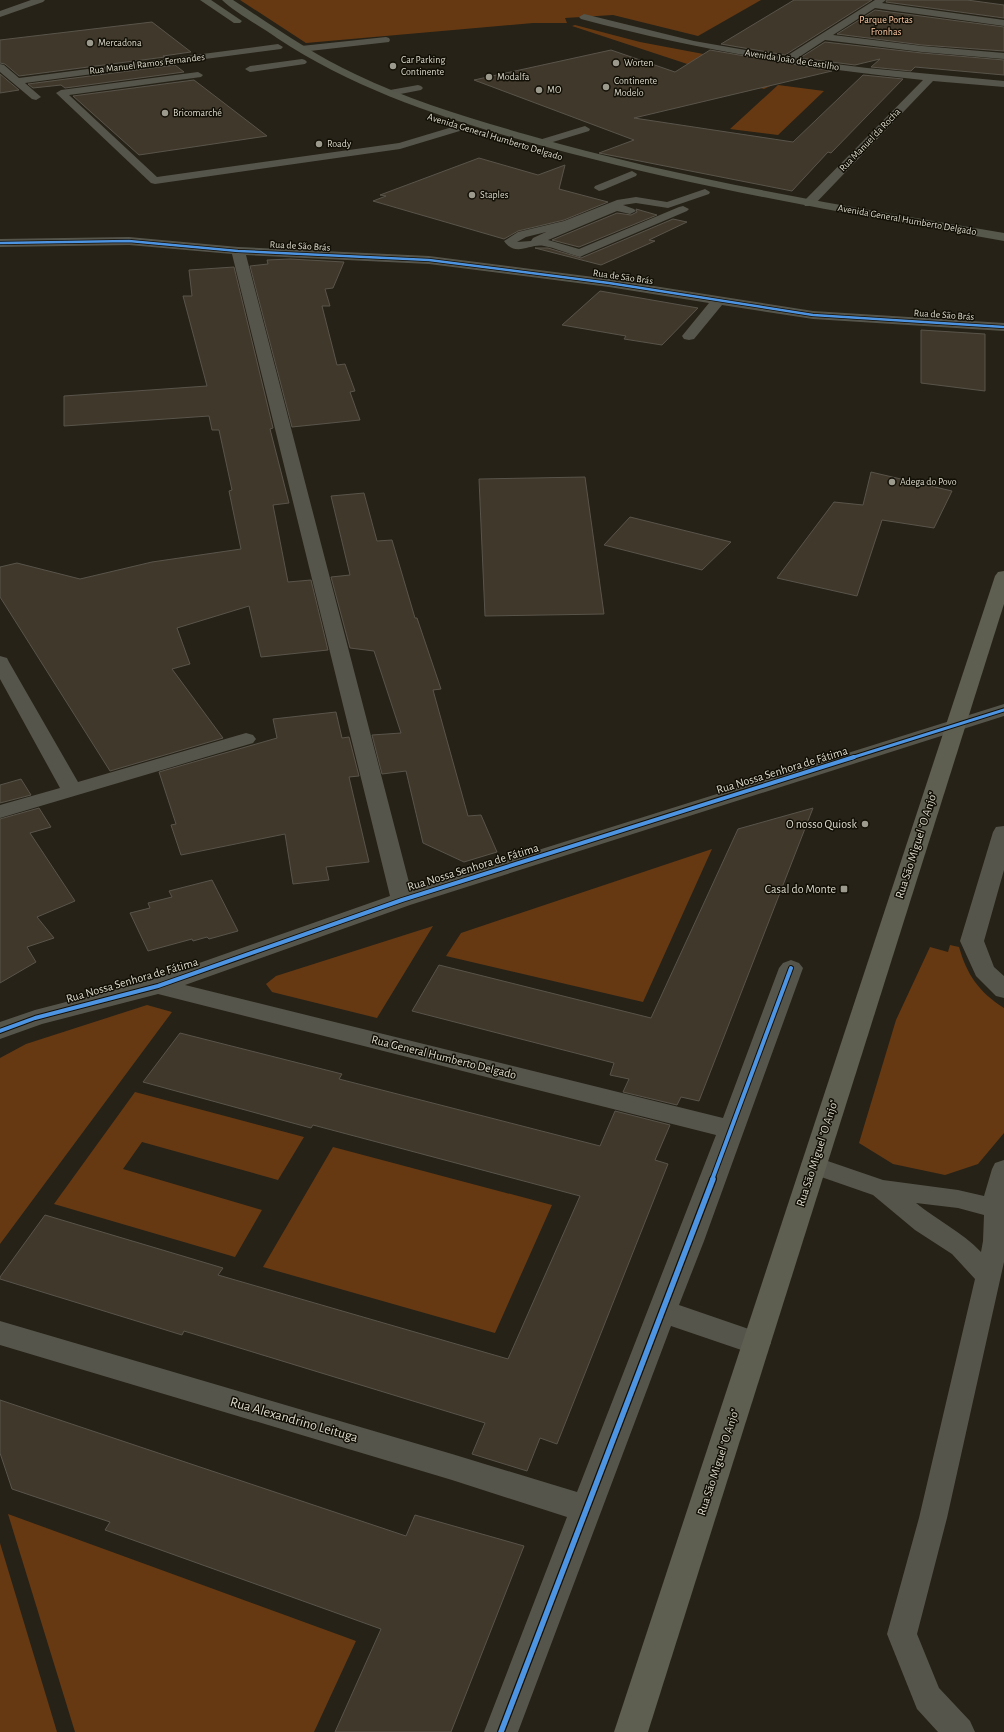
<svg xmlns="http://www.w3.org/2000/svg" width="1004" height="1732" font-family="'Alegreya Sans',sans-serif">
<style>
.green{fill:#663913}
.building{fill:#40382a;stroke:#59544b}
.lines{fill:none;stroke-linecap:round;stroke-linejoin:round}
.service{fill:#56554c;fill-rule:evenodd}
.minor{fill:#56554c;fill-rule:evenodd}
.secondary{fill:#57584c;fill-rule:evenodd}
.primary{fill:#5e5e51;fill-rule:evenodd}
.cycleway-far3-casing{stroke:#120f06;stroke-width:4}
.cycleway-far2-casing{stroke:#120f06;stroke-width:5}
.cycleway-far1-casing{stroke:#120f06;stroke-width:6}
.cycleway-casing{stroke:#120f06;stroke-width:8}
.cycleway-far3{stroke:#4d94e3;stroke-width:2.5}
.cycleway-far2{stroke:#4d94e3;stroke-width:3}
.cycleway-far1{stroke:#4d94e3;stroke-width:4}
.cycleway{stroke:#4d94e3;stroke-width:5.5}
.poi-dot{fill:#9c998d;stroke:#120f06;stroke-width:1.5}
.labels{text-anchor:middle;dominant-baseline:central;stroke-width:3;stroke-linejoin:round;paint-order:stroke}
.far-park-label{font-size:10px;fill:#ffcca9;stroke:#120f06}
.far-poi-label{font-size:10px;fill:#dcd9cc;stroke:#120f06;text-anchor:start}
.far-street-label{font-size:10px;fill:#dcd9cc;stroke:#120f06}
.street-label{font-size:12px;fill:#dcd9cc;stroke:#120f06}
.poi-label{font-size:12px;fill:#dcd9cc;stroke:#120f06;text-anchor:end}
.near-street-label{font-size:14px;fill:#dcd9cc;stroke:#120f06}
</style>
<rect width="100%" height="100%" fill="#262217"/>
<path class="green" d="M 240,0 L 761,0 L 698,36 L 613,15 L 565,18 L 567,23 L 533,23 L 306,43 Z
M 575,25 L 640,42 L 766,66 L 783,80 L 764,89 L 757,87 L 572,26 Z
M 778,85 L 824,91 L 778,135 L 730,129 Z
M 712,849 L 643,1002 L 446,956 L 461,933 Z
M 433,926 L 377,1018 L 272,992 L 266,984 L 276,976 Z
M 950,945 L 959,947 C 967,975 979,992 1004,1008 L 1004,1133 L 978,1164 L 945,1175 L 893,1164 L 859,1143 L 896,1020 L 930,947 L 948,952 Z
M 147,1005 L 172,1012 L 0,1244 L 0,1058 L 26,1044 Z
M 135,1092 L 304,1137 L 278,1180 L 142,1142 L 123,1169 L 262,1210 L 235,1257 L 54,1204 Z
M 333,1147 L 552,1205 L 495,1333 L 263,1267 Z
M 8,1514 L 356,1641 L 314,1732 L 75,1732 Z
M 0,1543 L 57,1732 L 0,1732 Z"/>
<path class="building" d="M 794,0 L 872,0 L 785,55 L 721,44 Z
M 887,0 L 967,0 L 1004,5 L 1004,18 L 886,2 Z
M 875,10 L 1004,27 L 1004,51 L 922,45 L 837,34 Z
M 152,22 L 191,52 L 163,56 L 165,57 L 19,76 L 5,64 L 0,63 L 0,40 Z
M 825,42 L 922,53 L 1004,60 L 1004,75 L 915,67 L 911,71 L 871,67 L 880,59 L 855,65 L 800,58 Z
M 611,50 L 675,72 L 710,50 L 832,71 L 634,118 L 793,142 L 863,75 L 903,79 L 831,153 L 828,152 L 792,191 L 599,153 L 634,140 L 474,80 Z
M 175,65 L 184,72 L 65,88 L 61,85 L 33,88 L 28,84 Z
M 0,74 L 19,90 L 0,93 Z
M 194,80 L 267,136 L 139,155 L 73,96 Z
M 479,158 L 538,175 L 565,165 L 559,189 L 608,202 L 564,220 L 518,231 L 504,239 L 373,201 L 386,196 L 380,195 Z
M 636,209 L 657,215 L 579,247 L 552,240 L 617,213 L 631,215 L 637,212 Z
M 673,219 L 687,222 L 649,240 L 655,241 L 601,265 L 535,248 L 548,248 L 581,258 Z
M 290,259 L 344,262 L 333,288 L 325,289 L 330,306 L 322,306 L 337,365 L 345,364 L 355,391 L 350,392 L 360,420 L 292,427 L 250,266 L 268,264 L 267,260 Z
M 234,267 L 273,428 L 270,429 L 289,503 L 273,505 L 288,582 L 311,580 L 328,650 L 261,657 L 249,606 L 177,628 L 190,664 L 172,669 L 223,738 L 110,771 L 0,597 L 0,567 L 17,563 L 80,579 L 152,562 L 241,549 L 229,491 L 232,490 L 219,430 L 212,430 L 209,416 L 64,426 L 64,396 L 207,386 L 183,296 L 192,296 L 189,270 Z
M 600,291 L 698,308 L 662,345 L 624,339 L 626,336 L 562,325 Z
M 921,330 L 985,334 L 985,391 L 921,383 Z
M 871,472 L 952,491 L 934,528 L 882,520 L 857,596 L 777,578 L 834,502 L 863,505 Z
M 585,477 L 604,614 L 485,616 L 479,479 Z
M 364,493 L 377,541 L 392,540 L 415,618 L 417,618 L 441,689 L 433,690 L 468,816 L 481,815 L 497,852 L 464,862 L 423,843 L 406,771 L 382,774 L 372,735 L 401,733 L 374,651 L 350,648 L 331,577 L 350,575 L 331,496 Z
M 630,517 L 731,542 L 702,570 L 604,545 Z
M 336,712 L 342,738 L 349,737 L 359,776 L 349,777 L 369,862 L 326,867 L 329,880 L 293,884 L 285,834 L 181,855 L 171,825 L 176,824 L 159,772 L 277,738 L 273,719 Z
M 21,779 L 31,795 L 0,803 L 0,785 Z
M 39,808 L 51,827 L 30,833 L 75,901 L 37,917 L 54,938 L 27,947 L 36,962 L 0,983 L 0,819 Z
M 813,808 L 699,1101 L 681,1097 L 677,1105 L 623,1092 L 629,1079 L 610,1075 L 614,1063 L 412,1011 L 439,965 L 651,1018 L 738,829 Z
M 212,880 L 238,931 L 209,939 L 207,937 L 193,941 L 192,939 L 148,951 L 130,913 L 150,908 L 148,903 L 172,897 L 169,891 Z
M 180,1033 L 342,1074 L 339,1079 L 600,1146 L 615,1111 L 670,1125 L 655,1160 L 668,1164 L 557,1444 L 540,1438 L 527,1471 L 472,1454 L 485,1423 L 184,1331 L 182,1335 L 0,1279 L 0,1277 L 45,1215 L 223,1268 L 218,1275 L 508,1359 L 580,1196 L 313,1125 L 311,1128 L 143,1082 Z
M 0,1400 L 406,1536 L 415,1515 L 524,1546 L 451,1732 L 335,1732 L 381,1629 L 105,1530 L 110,1522 L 12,1489 L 0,1453 Z"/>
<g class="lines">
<path class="service" d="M 386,37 L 389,38 L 390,40 L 389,42 L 301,52 L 297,49 L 301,46 Z
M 302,59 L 305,60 L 307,62 L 305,64 L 250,72 L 245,69 L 250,66 Z
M 198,72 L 203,75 L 201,77 L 69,95 L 157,177 L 399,143 L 459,125 L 464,128 L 463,130 L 400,149 L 155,184 L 151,183 L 56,93 L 61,90 Z
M 418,85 L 421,86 L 423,88 L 421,90 L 390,96 L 385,93 L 390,90 Z
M 585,126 L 590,129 L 589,131 L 543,145 L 538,142 L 539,140 Z
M 632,171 L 637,174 L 636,176 L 603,190 L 599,191 L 594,188 L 595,186 Z
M 705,189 L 710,192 L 709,194 L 668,208 L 636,203 L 623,205 L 634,209 L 636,211 L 630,214 L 617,211 L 548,240 L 579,249 L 679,207 L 683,206 L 689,209 L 687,211 L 584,255 L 580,257 C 568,254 556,248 544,246 C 530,243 516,258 504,241 L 518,232 L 564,221 L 617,200 L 636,197 L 667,202 ZM 546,232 L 533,238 L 531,241 L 517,242 L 526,237 Z
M 813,1156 L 883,1180 L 958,1190 L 984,1196 L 992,1169 L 995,1163 L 1004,1160 L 1004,1262 L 947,1518 L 917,1634 L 939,1688 L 970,1721 L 975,1732 L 938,1732 L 917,1709 L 887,1634 L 919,1518 L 975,1279 L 952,1254 L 915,1230 L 873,1195 L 804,1171 L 801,1165 L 804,1159 ZM 916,1203 L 958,1208 L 984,1215 L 983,1241 L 981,1252 C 962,1232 937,1220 916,1203 Z"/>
<path class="minor" d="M 31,0 L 45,0 L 43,2 L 0,17 L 0,11 Z
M 875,0 L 886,0 L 882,3 L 1004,20 L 1004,26 L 875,8 L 833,35 L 922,46 L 1004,53 L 1004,59 L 922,52 L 825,40 L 796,59 L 867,68 L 1004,81 L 1004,87 L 933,81 L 813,206 L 805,206 L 803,203 L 805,200 L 923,80 C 806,68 694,49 581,19 L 579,17 L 584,14 L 694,41 L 785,57 Z
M 278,44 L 283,47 L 281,49 L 25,83 L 41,97 L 36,100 L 32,99 L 0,72 L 0,64 L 4,65 L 19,78 Z
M 129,237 L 238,247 L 429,256 L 609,279 L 813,311 L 1004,323 L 1004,331 L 813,319 L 722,305 L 694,339 L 689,340 L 684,339 L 682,336 L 709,303 L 609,287 L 429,264 L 246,255 L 411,890 L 1004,704 L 1004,716 L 410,905 L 185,985 L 723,1118 L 779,968 L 783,963 L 791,960 L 799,963 L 803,968 L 704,1241 L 679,1305 L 766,1335 L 771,1343 L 766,1351 L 756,1355 L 671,1326 L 518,1732 L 484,1732 L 567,1517 L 452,1480 L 0,1345 L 0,1321 L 452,1454 L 577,1492 L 716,1135 L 158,994 L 42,1024 L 0,1039 L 0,1022 L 35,1010 L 151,980 L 390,896 L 232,254 L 129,245 L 0,247 L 0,239 Z
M 0,656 L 7,658 L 9,662 L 78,782 L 246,733 L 253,735 L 256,739 L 253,743 L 0,818 L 0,805 L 60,788 L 0,679 Z
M 1004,826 L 1004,870 L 984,941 L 994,967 L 1004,976 L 1004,998 L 996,996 L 976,976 L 960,941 L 993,832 L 996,827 Z"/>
<path class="secondary" d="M 200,0 L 211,0 L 242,21 L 240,23 L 234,23 Z
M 222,0 L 233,0 C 273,26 312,54 355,74 C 411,101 469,118 528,135 C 684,180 845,206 1004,233 L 1004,241 C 857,215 709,190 565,152 C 464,125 365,96 277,38 C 262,27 234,12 222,0 Z"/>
<path class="primary" d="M 1004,571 L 1004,604 L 648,1732 L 614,1732 L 995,576 L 998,572 Z"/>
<g class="cycleway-far3-casing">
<path id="cycleway-far3" d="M 0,243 L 129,241 L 238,251 L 429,260 L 609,283 L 813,315 L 1004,327"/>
</g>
<g class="cycleway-far2-casing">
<path id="cycleway-far2" d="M 851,758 L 1004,710"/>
</g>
<g class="cycleway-far1-casing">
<path id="cycleway-far1" d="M 0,1031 L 35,1018 L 158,986 L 402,900 L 854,757
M 712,1180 L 791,968"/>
</g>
<g class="cycleway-casing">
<path id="cycleway" d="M 501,1732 L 713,1179"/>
</g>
<use href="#cycleway-far3" class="cycleway-far3"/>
<use href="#cycleway-far2" class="cycleway-far2"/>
<use href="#cycleway-far1" class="cycleway-far1"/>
<use href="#cycleway" class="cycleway"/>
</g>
<g class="poi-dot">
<circle cx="90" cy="43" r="4"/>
<circle cx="616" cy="63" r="4"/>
<circle cx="393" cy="66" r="4"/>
<circle cx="489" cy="77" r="4"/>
<circle cx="606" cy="87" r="4"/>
<circle cx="539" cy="90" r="4"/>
<circle cx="165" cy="113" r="4"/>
<circle cx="319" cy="144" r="4"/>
<circle cx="472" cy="195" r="4"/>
<circle cx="892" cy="482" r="4"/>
<circle cx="865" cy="824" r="4"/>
<rect x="840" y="885" width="8" height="8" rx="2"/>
</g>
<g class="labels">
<g class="far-park-label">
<text x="886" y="20">Parque Portas<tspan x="886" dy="12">Fronhas</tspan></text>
</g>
<g class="far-poi-label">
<text x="98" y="43">Mercadona</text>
<text x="401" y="60">Car Parking<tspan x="401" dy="12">Continente</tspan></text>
<text x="624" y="63">Worten</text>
<text x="497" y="77">Modalfa</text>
<text x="614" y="81">Continente<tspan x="614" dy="12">Modelo</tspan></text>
<text x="547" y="90">MO</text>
<text x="173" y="113">Bricomarché</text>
<text x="327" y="144">Roady</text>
<text x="480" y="195">Staples</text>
<text x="900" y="482">Adega do Povo</text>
</g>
<g class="far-street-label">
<text transform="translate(792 60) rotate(9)">Avenida João de Castilho</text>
<text transform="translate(147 64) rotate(-7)">Rua Manuel Ramos Fernandes</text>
<text transform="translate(495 137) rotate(17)">Avenida General Humberto Delgado</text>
<text transform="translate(870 140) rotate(-46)">Rua Manuel da Rocha</text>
<text transform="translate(907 220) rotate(10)">Avenida General Humberto Delgado</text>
<text transform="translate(300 246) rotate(3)">Rua de São Brás</text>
<text transform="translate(623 277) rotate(8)">Rua de São Brás</text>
<text transform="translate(944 315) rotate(4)">Rua de São Brás</text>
</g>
<g class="street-label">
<text transform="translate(782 770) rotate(-17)">Rua Nossa Senhora de Fátima</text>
<text transform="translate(916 845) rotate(-72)">Rua São Miguel "O Anjo"</text>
<text transform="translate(473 867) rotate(-17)">Rua Nossa Senhora de Fátima</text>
<text transform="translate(132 980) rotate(-16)">Rua Nossa Senhora de Fátima</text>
<text transform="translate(444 1057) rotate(14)">Rua General Humberto Delgado</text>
<text transform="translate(817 1153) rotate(-72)">Rua São Miguel "O Anjo"</text>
<text transform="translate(718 1462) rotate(-72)">Rua São Miguel "O Anjo"</text>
</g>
<g class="poi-label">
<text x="857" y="824">O nosso Quiosk</text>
<text x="836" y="889">Casal do Monte</text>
</g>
<g class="near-street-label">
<text transform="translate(294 1420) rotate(16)">Rua Alexandrino Leituga</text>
</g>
</g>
</svg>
